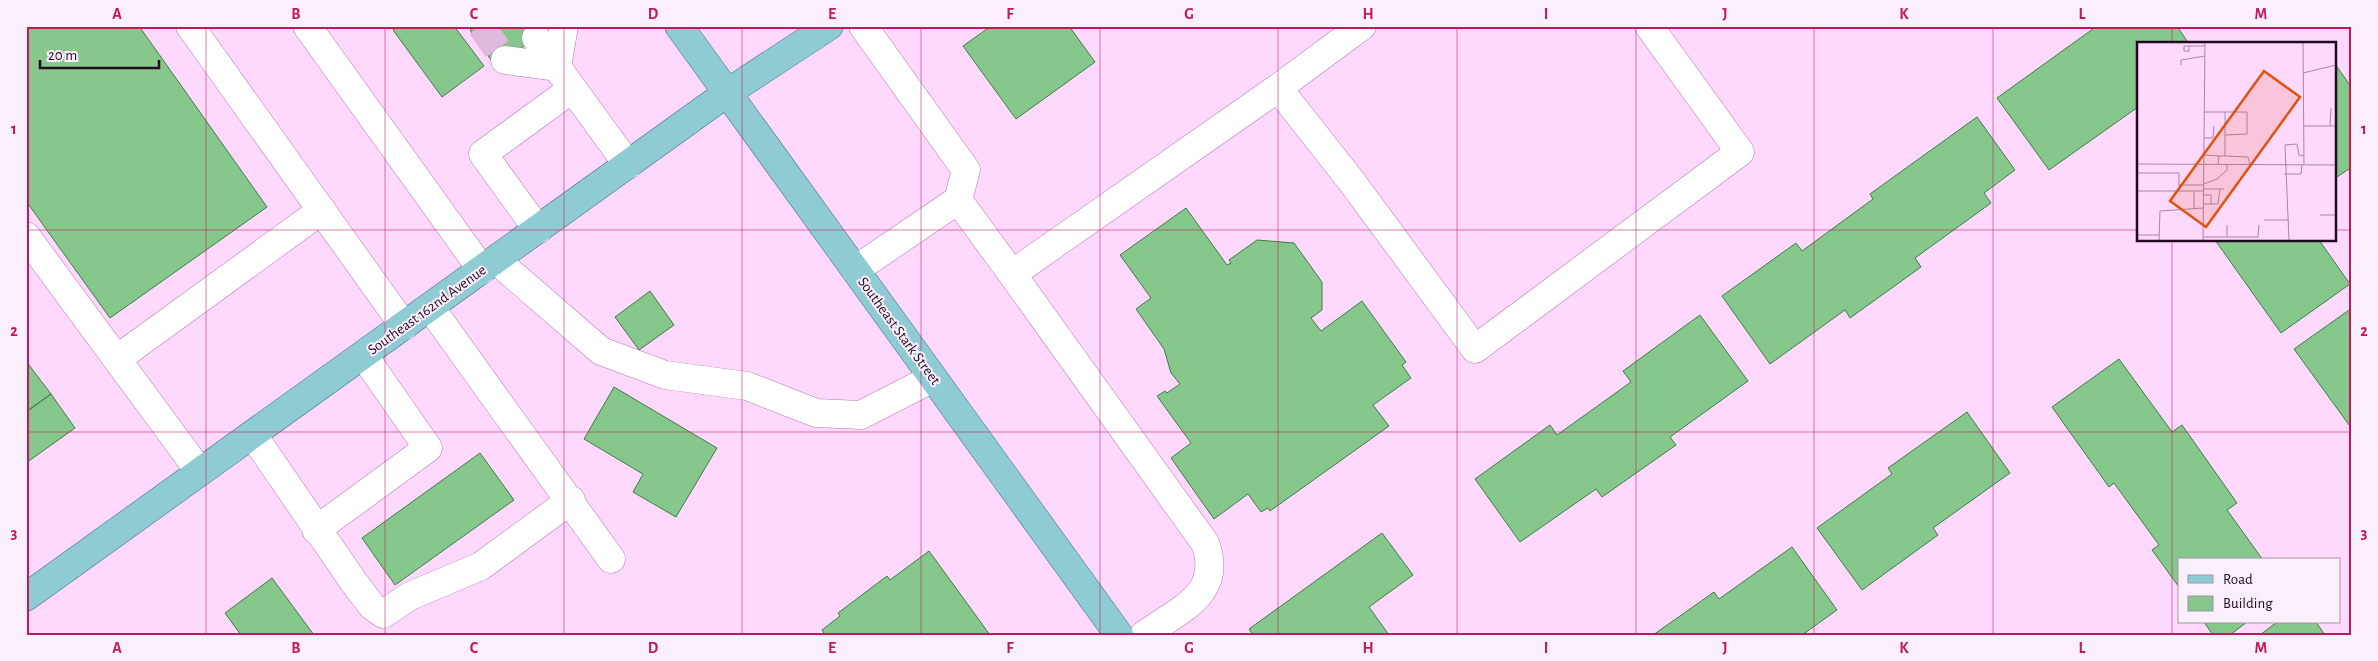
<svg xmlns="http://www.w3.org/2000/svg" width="2378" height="661" font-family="'Alegreya Sans',sans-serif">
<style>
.building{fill:#86c78c;stroke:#3c7d46}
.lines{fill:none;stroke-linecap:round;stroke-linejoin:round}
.minor-tunnel{stroke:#deb9dd;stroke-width:28;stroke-dasharray:28 14;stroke-linecap:butt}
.minor-casing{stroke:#b479b4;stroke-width:29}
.major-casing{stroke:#387181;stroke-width:29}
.minor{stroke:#fff;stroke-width:28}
.major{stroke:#8fcbd3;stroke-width:28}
.grid{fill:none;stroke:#c2185b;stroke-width:1;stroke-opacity:0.55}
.labels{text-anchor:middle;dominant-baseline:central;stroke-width:4;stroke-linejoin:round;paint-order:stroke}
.street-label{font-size:15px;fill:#210a21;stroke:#fceffc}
.inset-road{fill:none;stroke:#a686a6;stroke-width:1}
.view{fill:#de550d;fill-opacity:0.15;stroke:#de550d;stroke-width:2.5}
.inset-edge{fill:none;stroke:#210a21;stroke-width:2.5}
.neatline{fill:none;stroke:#c2185b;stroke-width:2}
.grid-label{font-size:16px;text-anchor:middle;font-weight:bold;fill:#c2185b}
</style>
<rect width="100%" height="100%" fill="#ffd8fe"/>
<path class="building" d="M 26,26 L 139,26 L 267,207 L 110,318 L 26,201 Z
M 398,26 L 454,26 L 484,66 L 442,97 L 393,30 Z
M 475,26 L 551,26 L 496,67 L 470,30 Z
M 991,26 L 1069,26 L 1095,62 L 1016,119 L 963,46 Z
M 2097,26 L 2177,26 L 2189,44 L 2138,44 L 2138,107 L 2049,170 L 1997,98 Z
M 2335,64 L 2352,88 L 2352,167 L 2334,179 Z
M 1977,117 L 2015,170 L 1984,193 L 1991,203 L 1915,258 L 1921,267 L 1850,318 L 1845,310 L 1770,364 L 1722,296 L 1796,243 L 1802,251 L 1873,199 L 1870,194 Z
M 1186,208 L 1227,265 L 1231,263 L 1229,260 L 1257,240 L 1294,243 L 1322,282 L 1322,310 L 1311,318 L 1321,331 L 1362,301 L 1406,362 L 1402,365 L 1411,378 L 1373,405 L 1389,426 L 1270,511 L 1268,508 L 1261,512 L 1248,494 L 1214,519 L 1171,458 L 1191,443 L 1157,396 L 1165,391 L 1167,393 L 1180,384 L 1171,373 L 1164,349 L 1136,309 L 1151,298 L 1120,255 Z
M 2215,240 L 2319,240 L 2350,284 L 2281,333 Z
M 650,291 L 674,325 L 639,350 L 615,317 Z
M 2352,308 L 2352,429 L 2294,349 Z
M 1700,315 L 1748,381 L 1670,437 L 1676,445 L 1602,497 L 1596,489 L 1520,542 L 1475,479 L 1550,425 L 1557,435 L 1631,382 L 1623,371 Z
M 2119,359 L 2172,432 L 2182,425 L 2237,503 L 2227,510 L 2263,560 L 2179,560 L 2179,587 L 2152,550 L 2159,545 L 2114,483 L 2109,487 L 2052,407 Z
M 26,361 L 51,394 L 26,412 Z
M 614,387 L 717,448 L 676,517 L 633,492 L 643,474 L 584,439 Z
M 51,394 L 75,428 L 26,463 L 26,412 Z
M 1967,412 L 2010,473 L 1933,528 L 1938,535 L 1862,590 L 1817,528 L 1892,474 L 1888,468 Z
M 480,453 L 514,500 L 395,585 L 362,538 Z
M 1382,533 L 1413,575 L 1369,607 L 1389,635 L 1253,635 L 1249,629 Z
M 1792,547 L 1837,610 L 1802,635 L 1653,635 L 1714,592 L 1719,599 Z
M 929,551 L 990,635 L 825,635 L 822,630 L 840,616 L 838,613 L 887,576 L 890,580 Z
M 272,578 L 314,635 L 241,635 L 225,613 Z
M 2204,622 L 2247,622 L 2230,635 L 2213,635 Z
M 2277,622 L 2316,622 L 2325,635 L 2260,635 Z"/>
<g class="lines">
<path class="minor-tunnel" d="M 481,26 L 505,60"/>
<g class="minor-casing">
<path id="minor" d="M 190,26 L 404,326
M 307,26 L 482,270
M 863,26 L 966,170 L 958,200
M 536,38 L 628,165
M 505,60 L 557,67
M 557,67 L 564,26
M 1278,88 L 1362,26
M 538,230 L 483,154 L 572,89
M 26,236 L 200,472
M 496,260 L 601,351 L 665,375 L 747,386 L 816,413 L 861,415 L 933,378
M 855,270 L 958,200 L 1012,274 L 1278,88 L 1352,182 L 1475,349 L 1740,152 L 1649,26
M 1012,274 L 1205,543 C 1224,594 1180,609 1144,635
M 430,307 L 611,559
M 117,359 L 322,210
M 253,435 L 353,581 L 372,606 L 383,614 L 410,596 L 481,566 L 571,500
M 316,530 L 428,448 L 364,356"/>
</g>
<g class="major-casing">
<path id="major" d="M 679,26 L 1119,635
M 26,597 L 727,93 L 829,26"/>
</g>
<use href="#minor" class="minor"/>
<use href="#major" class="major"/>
</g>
<path class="grid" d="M 206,26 L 206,635M 385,26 L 385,635M 564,26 L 564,635M 742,26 L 742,635M 921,26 L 921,635M 1100,26 L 1100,635M 1278,26 L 1278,635M 1457,26 L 1457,635M 1636,26 L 1636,635M 1814,26 L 1814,635M 1993,26 L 1993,635M 2172,26 L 2172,44M 26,230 L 2138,230M 2334,230 L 2352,230M 2172,240 L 2172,635M 26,432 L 2352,432"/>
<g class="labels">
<g class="street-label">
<text transform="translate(427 310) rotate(-36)">Southeast 162nd Avenue</text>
<text transform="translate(899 331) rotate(54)">Southeast Stark Street</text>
</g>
</g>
<g transform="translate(2137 42)">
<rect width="199" height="199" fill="#ffd8fe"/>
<path class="inset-road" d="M 166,0 L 167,122M 52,4 L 52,9 L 47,9 L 47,4 L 68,4M 44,23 L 44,18 L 68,14M 166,31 L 199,23M 67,70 L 110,70 L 110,92 L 88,93 L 88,114 L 82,114 L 81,123M 88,70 L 88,93M 166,84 L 199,84M 193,84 L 194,66M 67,96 L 76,96 L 77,84M 67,113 L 82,114M 88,114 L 111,115 L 113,123M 0,122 L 199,123M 0,131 L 42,131 L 42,149M 147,132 L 164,132 L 165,122M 67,142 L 80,137 L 90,128 L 90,123M 42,143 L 67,143M 67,147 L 87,147M 0,149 L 67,149M 57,149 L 57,166M 67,153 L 74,153 L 74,162M 67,162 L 81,162 L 83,147M 183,173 L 199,173M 127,178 L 152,178M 0,193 L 22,193M 66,195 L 90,195 L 90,183M 90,195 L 121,195 L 122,183M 22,199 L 23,169 L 66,166M 66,199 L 68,0M 152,199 L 148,103 L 160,102 L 162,113 L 167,114"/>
<path class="view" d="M 127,29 L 163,55 L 69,185 L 33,159 Z"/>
<rect width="199" height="199" class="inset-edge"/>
</g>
<rect width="2378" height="661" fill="none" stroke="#fceffc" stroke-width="55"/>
<rect x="2178" y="558" width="162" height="65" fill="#fceffc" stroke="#a493a4"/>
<rect x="2188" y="575" width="25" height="8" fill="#8fcbd3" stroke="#a493a4"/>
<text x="2223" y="584" font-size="15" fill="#210a21">Road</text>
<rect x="2188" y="596" width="25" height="15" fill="#86c78c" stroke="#a493a4"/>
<text x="2223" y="608" font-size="15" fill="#210a21">Building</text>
<path d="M40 60v8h119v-8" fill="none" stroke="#210a21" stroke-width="2.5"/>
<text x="48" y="60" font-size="15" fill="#210a21" stroke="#fceffc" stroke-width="4" paint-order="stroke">20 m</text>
<rect x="28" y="28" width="2322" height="606" class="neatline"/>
<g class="grid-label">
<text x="117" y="19">A</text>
<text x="296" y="19">B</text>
<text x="474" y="19">C</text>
<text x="653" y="19">D</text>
<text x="832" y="19">E</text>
<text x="1010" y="19">F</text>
<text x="1189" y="19">G</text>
<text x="1368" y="19">H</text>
<text x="1546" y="19">I</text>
<text x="1725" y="19">J</text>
<text x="1904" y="19">K</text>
<text x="2082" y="19">L</text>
<text x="2261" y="19">M</text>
<text x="14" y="134">1</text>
<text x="2364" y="134">1</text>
<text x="14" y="336">2</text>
<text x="2364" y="336">2</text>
<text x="14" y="538">3</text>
<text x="2364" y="538">3</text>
<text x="117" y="653">A</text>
<text x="296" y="653">B</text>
<text x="474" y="653">C</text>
<text x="653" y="653">D</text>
<text x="832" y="653">E</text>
<text x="1010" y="653">F</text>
<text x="1189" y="653">G</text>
<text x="1368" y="653">H</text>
<text x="1546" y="653">I</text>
<text x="1725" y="653">J</text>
<text x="1904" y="653">K</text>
<text x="2082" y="653">L</text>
<text x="2261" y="653">M</text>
</g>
</svg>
